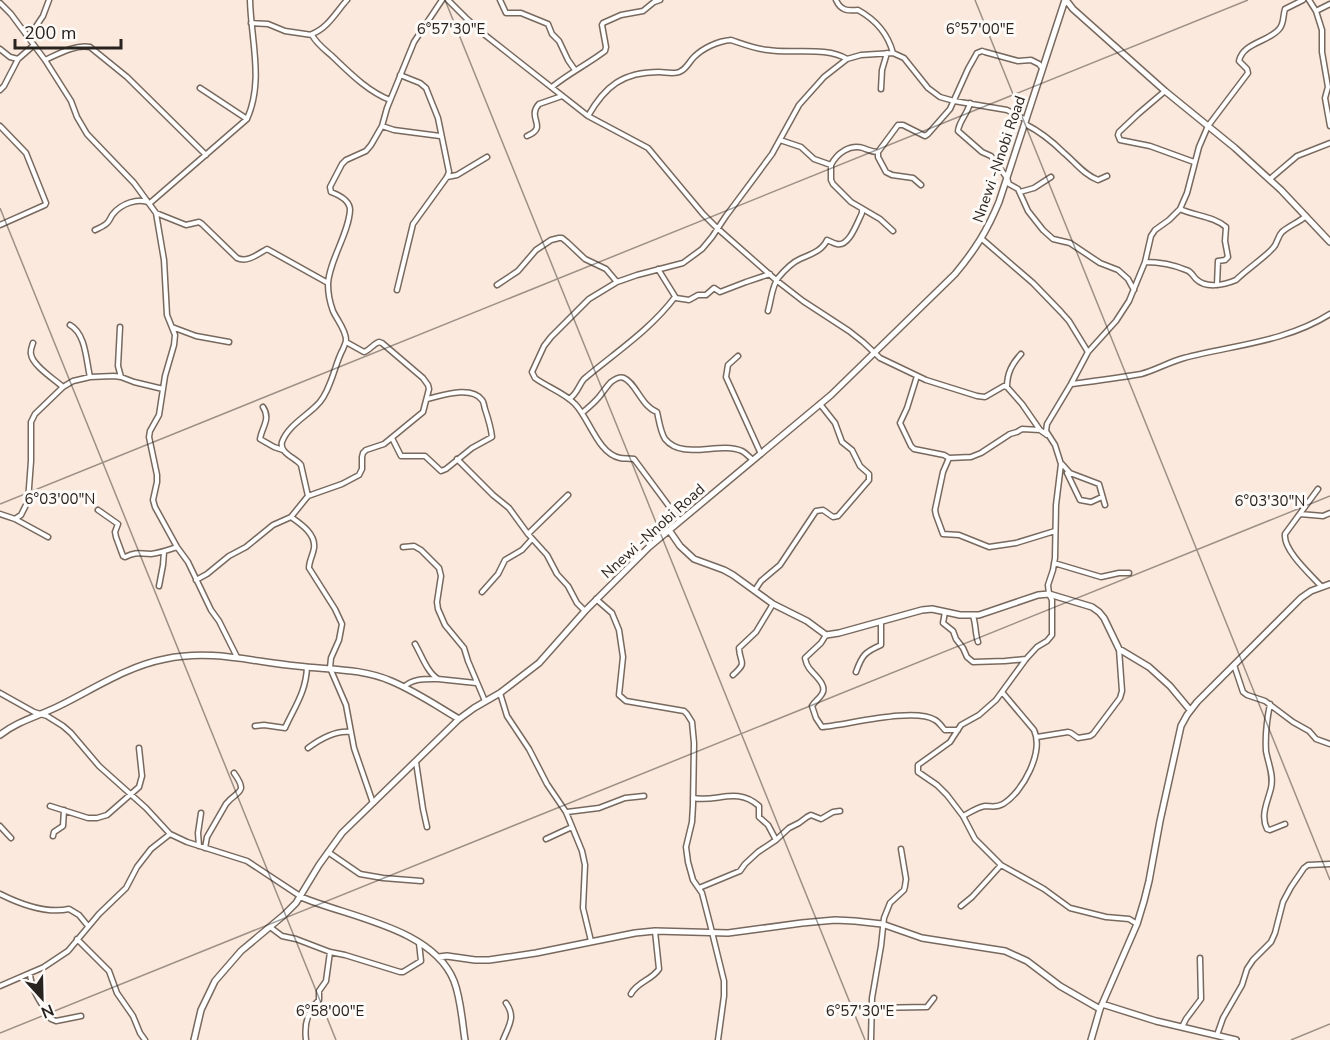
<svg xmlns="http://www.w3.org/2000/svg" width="1330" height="1040" font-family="'Nunito Sans',sans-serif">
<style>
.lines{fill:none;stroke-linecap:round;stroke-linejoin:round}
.street-casing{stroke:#78695f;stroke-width:7}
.secondary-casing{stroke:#78695f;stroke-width:8}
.street{stroke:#fff;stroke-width:4}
.secondary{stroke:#fff;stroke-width:5}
.ticks{fill:none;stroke:#29231f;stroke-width:1.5;stroke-opacity:0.45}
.labels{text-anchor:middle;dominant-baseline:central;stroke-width:6;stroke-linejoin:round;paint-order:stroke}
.street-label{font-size:15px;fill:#29231f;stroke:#fdfaf7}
.ticks-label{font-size:15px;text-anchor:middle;fill:#29231f;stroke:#fdfaf7;stroke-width:6;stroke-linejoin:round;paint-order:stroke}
</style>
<rect width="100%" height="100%" fill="#fbe9dd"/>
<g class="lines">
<g class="street-casing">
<path id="street" d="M 448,0 L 466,18 L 485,35 L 588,116 L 648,148 L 703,214 L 717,228 L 776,280 L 803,301 L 849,331 L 863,342 L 880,358 L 926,380 L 977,396 L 985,397 L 1004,386 L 1007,387 L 1022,404 L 1040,430
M 500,0 L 506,13 L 521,13 L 548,24 L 552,34 L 559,41 L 568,60 L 575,70
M 836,0 C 841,11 848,11 858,10 C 876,20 888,34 893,53
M 1309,0 L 1316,11 L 1322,30 L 1322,52 L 1328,87 L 1325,98 L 1330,126
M 0,3 L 11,14 L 45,60 L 71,101 L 77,117 L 87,134 L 134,183 L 156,213 L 164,260 L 167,315 L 175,335 L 174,345 L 165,376 L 159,415 L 150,431 L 149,437 L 157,475 L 157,482 L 153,500 L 155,507 L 177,547 L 188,562 L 211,610 L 219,621 L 237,657
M 1316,11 L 1330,4
M 251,23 L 268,24 L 285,31 L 312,35 C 316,43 324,49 332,56 C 349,72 367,91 390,100
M 312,34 C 328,28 336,12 347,0
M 29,37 L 43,16 L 49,0
M 0,49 L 10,57 L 18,59
M 45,60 C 58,54 76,44 90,47 L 127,77 L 206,155
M 552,87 C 569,73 588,64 605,51 L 606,47 L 602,25 L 603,23 L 621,15 L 643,11 L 654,2 L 660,0
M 200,88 L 247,119
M 881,89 L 882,70 L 887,53
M 0,90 L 4,86 L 18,59 L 34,45
M 1165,91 L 1138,114 L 1119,132 L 1118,135 L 1120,140 L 1150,146 L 1194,162
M 970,103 C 968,113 959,121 958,131 L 982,152 L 991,156 L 1007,178 L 1009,184 L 1018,189 L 1028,211 L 1043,230 L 1053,239 L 1070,243 L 1100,263 L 1118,270 L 1128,279 L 1134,290
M 588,116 C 605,86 623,72 659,72 C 665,72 676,75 681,71 C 687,68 689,62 694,57 C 703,48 718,41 731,40 C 743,44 755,49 768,50 C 791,54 827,46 847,59
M 1025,124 C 1039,131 1053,142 1064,153 C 1075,162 1084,175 1098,180 L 1107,176
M 0,126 L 26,153 L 46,203 L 45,205 L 0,225
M 382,126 L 394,130 L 440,136
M 527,136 C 549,127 526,118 539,104 L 562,96
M 780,140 L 801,147 L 814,159 L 831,165
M 878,152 L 898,125 L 903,125 L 925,136 L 928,134 L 950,109 L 968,69 L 977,53 L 982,51 L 985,52 L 1018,61 L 1031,60 L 1039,64 L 1042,68
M 878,152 C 871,152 869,150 863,148 C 850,144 837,153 831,165 L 831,180 L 833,184 L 851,202 L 880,219 L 893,231
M 878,152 L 878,157 L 886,172 L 892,175 L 913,178 L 921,185
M 447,177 L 457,175 L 487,157
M 1270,179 L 1297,156 L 1330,143
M 1020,192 L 1034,188 L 1051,177
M 1180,209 C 1195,216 1213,216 1226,227 L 1225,241 L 1228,257 L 1225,260 L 1218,261 L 1217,285
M 156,213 L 186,225 L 199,222 L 202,224 L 237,258 C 247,263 258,254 267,249 L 328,283
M 95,230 C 99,228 105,226 108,222 C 110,220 111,216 113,214 C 121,204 138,197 150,203 L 247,119 C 264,81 251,41 250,0
M 982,239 L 1033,283 L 1061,312 L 1069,321 L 1088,352
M 1145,262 C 1160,262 1172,264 1186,270 C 1191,271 1193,276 1196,279 C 1206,289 1224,285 1236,280 C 1247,269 1263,259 1273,248 C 1278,243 1277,237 1282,232 C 1290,225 1298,223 1306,216
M 658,269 L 676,298 L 689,300 L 698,295 L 706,295 L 714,288 L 720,292 L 746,282 L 770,274
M 497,285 L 518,271 L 536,250 L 551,240 L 559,238 L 562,238 L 567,242 L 585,259 L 606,269 L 617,282
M 397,290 L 413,224 L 447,177 L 449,172 L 438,118 L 426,88 L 420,83 L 400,75
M 768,311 C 771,301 772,286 778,278 C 783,272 793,262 800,259 C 811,254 822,251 827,240 C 830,241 833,243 837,244 C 849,247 857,223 862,213 L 862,209
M 70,325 C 86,334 86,360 90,377
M 120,327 L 118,366 L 121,377
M 172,327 L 196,336 L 229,342
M 33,343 C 32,346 30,351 31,354 C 32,365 54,379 63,387
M 738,356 L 728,365 L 726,377 L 761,454
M 917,376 L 907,408 L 900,423 L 911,446 L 914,449 L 944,455 L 949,458 L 971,457 L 981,453 L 1010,434 L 1017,432 L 1022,429 L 1040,430 L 1047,435
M 1072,384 C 1095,381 1118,378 1141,374 C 1156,370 1169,362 1184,358 C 1233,345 1286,342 1330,314
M 1007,387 C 1007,373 1012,364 1021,354
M 569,399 C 578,393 578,386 584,379 C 616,352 650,330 675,297
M 263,407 C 271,419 262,427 260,439 L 274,447 L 283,450
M 582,413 C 588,408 594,403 599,397 C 603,392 607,386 611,382 C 615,379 620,376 624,378 C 636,383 641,406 657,412 C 659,420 660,431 665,439 C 683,461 719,441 742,451 C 746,453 749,457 753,460
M 392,438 L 401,456 L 425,456 L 441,471 L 446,469 L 472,448 L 492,437 C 491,427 488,418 485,409 C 484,406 484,402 482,400 C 471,385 441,396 427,399
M 949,458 L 943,472 L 935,510 L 936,515 L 943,534 L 959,535 L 989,547 L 1016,543 L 1055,531
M 457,459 L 493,495 L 509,508 L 528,534 L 547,555 L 557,574 L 568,586 L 577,603 L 585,611
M 1062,464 L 1070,473 L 1099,484 L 1105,505
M 1067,473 L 1080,500 L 1091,502 L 1102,497
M 1318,489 L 1285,534 C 1283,550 1310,574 1321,586
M 308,496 L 301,465 C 296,458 279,453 282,442 C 288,426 305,417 316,406 C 323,400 327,391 330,383 C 335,371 337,360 343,349 C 344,346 346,343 346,340 C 346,330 337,320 333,311 C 330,303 328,292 328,284 C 329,261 349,233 350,210 C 350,200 339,195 331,192 L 330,187 L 342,164 L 346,160 L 366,151 L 371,145 L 382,126 L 387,108 L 414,42 L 442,0
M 98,510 L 118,524 L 115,532 L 116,537 L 123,556 L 125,557 C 138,551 139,554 151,554 C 160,553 168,550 177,547
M 0,514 L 15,519 L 21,515 L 28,501 L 31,461 L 31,422 L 35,414 L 63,387 L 73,381 L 90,377 L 114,376 L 121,377 L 134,382 L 163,389
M 1300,514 L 1323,516 L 1330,513
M 291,517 C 301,524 316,534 314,548 C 313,555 309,561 309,568 L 335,609 L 342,624 L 339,640 L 331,658 L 330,668 L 346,705 L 354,748 L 373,803
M 15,519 L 48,537
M 680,521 L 634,459 C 629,458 624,459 620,458 C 598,454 589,418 575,404 C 565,393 547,387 535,378 L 532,372 L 544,346 L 551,337 L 589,299 L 617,282 L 637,275 L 683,263 L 702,249 L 712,237 L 726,216 L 772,154 L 799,105 L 824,77 L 847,59 L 861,55 L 893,53 L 904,58 L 928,88 L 940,97 L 954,101 L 1007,110 L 1026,120
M 528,534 L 568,495
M 403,547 L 414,546 L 421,550 L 439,568 L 441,576 L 437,602 L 438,609 L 445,625 L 464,648 L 468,661 L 485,701
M 1054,563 L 1101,577 L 1119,573 L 1129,573
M 196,580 L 207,574 L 229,556 L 246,547 L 273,525 L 291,517 L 308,496 L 342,484 L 359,475 L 362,469 L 362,457 L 363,453 L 366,450 L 384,444 L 423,412 L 429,389 L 428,385 L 423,378 L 382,343 L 379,342 C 373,344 370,350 364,352 L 346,342
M 159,586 L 163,565 L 164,552
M 755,590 L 761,581 L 780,565 L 816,511 L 823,510 L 833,517 L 838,516 L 869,480 L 869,474 L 860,466 L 852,450 L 842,442 L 835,423 L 820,404
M 482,592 L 498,574 L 505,560 L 522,550 L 532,539
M 596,599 L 612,613 L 619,630 L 623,657 L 619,695 L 626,701 L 684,711 L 687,714 L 692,722 L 694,743 L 693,805 L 692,822 L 686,847 L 688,862 L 693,880 L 702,893 L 710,924 L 724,981 L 724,996 L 718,1040
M 945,612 L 943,623 L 953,631 L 956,639 L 963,648 L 967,657 L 973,662 L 1005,661 L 1026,659
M 973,616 C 976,624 975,633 978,642
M 826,635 L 821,643 L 805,658 C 806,663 806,664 809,668 C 814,675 828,685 822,694 C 819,699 815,701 812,706 L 816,718 L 822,727 C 847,725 914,707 935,720 C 939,722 942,727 945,730 L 958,730
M 415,644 C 422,656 427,672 438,679 L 476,683
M 1234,665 L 1243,692 L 1247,695 L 1265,701 L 1293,722 L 1309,731 L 1316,739 L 1330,744
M 856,672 C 862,655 865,652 881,645 L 881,622
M 733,675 C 748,661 740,665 739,648 L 756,632 L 773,604
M 404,687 C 413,678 426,679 438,679
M 0,693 L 34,712 L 47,716 L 63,726 L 71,733 L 99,766 L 146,808 L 170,834 L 187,842 L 247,861 L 300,896
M 500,693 L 507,716 L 529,749 L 547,784 L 566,812 L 582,851 L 585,865 L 583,908 L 591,941
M 1270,704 C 1267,719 1265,735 1266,751 C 1268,763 1274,775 1271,788 C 1268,801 1260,815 1267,829 L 1270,830 L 1285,824
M 255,726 L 264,725 L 285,728 C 295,706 306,692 307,667
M 1037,737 L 1068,732 L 1071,733 L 1078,738 L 1090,736 L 1093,734 L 1120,698 L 1122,691 L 1119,649
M 308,748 C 320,739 337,730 351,732
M 416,762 L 423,809 L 427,827
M 693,798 C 717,803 736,786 759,806 L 759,817 L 768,825 L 776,840
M 50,806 L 88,818 L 97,818 L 107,815 L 139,787 L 142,776 L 139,748
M 567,812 L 599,808 L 625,798 L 644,796
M 963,816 C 969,813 978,807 985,806 C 992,806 996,808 1003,804 C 1023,792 1044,752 1034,730 L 1002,692
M 0,826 L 11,838
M 53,836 L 54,832 L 63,826 L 64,810
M 546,839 L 572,827
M 199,846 L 198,833 L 201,813
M 205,848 L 207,837 L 226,804 C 237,790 249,794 234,773
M 328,852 L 360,874 L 383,878 L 421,881
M 699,888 L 740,871 L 745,864 L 758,852 L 776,840 L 789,828 L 799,823 L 807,817 L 811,815 L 821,819 L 833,812 L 840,811
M 0,894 C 20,904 47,914 69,909 L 79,915 L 88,926
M 961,906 L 972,897 L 1001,865
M 1137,924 L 1129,919 L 1106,917 L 1070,908 L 1044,889 L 1001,865 L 975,839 L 963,816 L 947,795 L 937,785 L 918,772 L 918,765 L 950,742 L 961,725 L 979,715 L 996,700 L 1026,659 L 1037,647 L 1047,641 L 1052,635 L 1052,600 L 1049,594 L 1048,585 L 1053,570 L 1055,558 L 1056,505 L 1061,464 L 1055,445 L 1046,431 L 1047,424 L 1071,384 L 1088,352 L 1116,321 L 1129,301 L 1145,262 L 1151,236 L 1155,230 L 1169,220 L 1180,209 L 1187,193 L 1199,147 L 1208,126 L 1248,73 L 1247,69 L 1239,61 C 1243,42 1270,42 1280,28 C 1284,23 1283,15 1285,9 L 1303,0
M 270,927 L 282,936 L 296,939 L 330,952 L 345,955 L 400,972 L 403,972 L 421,961 L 419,943
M 77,939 L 109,971 L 117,993 L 133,1016 L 140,1033 L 145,1040
M 30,973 C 31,991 42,1004 51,1019 L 56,1021 L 81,1016
M 0,986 L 44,967 L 68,951 L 99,914 L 126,888 L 137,867 L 151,849 L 170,834
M 631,994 C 637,982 652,980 659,969 L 655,931
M 871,1008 L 927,1007 L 934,998
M 1182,1027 L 1186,1019 L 1201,999 L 1200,958
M 1217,1035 L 1223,1018 L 1242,985 L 1247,969 L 1253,960 L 1271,942 L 1275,933 L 1283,902 L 1291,887 L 1304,868 L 1308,865 L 1330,864
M 306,1040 C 304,1024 307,1011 319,1000 L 319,991 L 326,981 L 330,952
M 503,1040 C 509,1025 516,1017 506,1003
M 871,1040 L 872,998 L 881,946 L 884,918 L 890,903 L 904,890 L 905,886 L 906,879 L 901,849"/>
</g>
<g class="secondary-casing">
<path id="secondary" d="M 1066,0 L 1073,9 L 1165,91 L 1235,148 L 1281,190 L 1330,242
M 669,530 L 680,546 L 694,559 L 724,570 L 733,575 L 773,604 L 807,621 L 826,635 L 839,633 L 922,610 L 932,609 L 960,615 L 979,615 L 1038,595 L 1049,594 L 1092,607 L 1099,612 L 1104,618 L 1119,649 L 1149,667 L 1170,686 L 1190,710
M 0,735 C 19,720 40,716 61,705 C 95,688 128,666 165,659 C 212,649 252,662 297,666 C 329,670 361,668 391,681 C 415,691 437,706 459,719
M 301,897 C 348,917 433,928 454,981 C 461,999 462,1021 465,1040
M 439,957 L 447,956 L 475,960 L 489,960 L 536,953 L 635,933 L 655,931 L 728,933 L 802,923 L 835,920 L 855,921 L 882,924 L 922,938 L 1005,951 L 1027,961 L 1060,986 L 1100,1009
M 1102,1004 L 1156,1021 L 1236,1040
M 194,1040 L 201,1010 L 215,981 L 241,951 L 284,915 L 296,903 L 319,865 L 342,833 L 459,719 L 474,708 L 500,693 L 539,663 L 585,611 L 649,547 L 831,395 L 955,274 C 975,250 987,231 999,202 L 1065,0
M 1091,1040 L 1100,1009 L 1137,924 L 1144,901 L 1149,881 L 1160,821 L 1181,726 L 1187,715 L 1197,702 L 1301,598 L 1311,591 L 1330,584"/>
</g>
<use href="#street" class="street"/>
<use href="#secondary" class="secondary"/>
</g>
<path class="ticks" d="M 445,0 L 865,1040M 975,0 L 1330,880M 0,208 L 336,1040M 0,504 L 1248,0M 0,1033 L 1330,496M 1291,1040 L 1330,1024"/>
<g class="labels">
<g class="street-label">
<text transform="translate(999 159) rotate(-71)">Nnewi -Nnobi Road</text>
<text transform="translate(653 531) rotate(-42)">Nnewi -Nnobi Road</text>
</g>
</g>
<g class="ticks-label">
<text x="451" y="34">6°57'30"E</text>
<text x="980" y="34">6°57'00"E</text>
<text x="60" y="504">6°03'00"N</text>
<text x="1270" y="506">6°03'30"N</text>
<text x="330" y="1016">6°58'00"E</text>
<text x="860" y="1016">6°57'30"E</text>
</g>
<g transform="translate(42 998) rotate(158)" stroke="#fdfaf7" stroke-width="4.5" paint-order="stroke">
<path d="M0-4.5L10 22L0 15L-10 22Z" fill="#29231f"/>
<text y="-9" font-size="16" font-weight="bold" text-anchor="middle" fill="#29231f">N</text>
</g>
<path d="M15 39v9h106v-9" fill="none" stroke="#29231f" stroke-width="3"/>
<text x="24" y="39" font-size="18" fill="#29231f" stroke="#fdfaf7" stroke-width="4.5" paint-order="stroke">200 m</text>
</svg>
